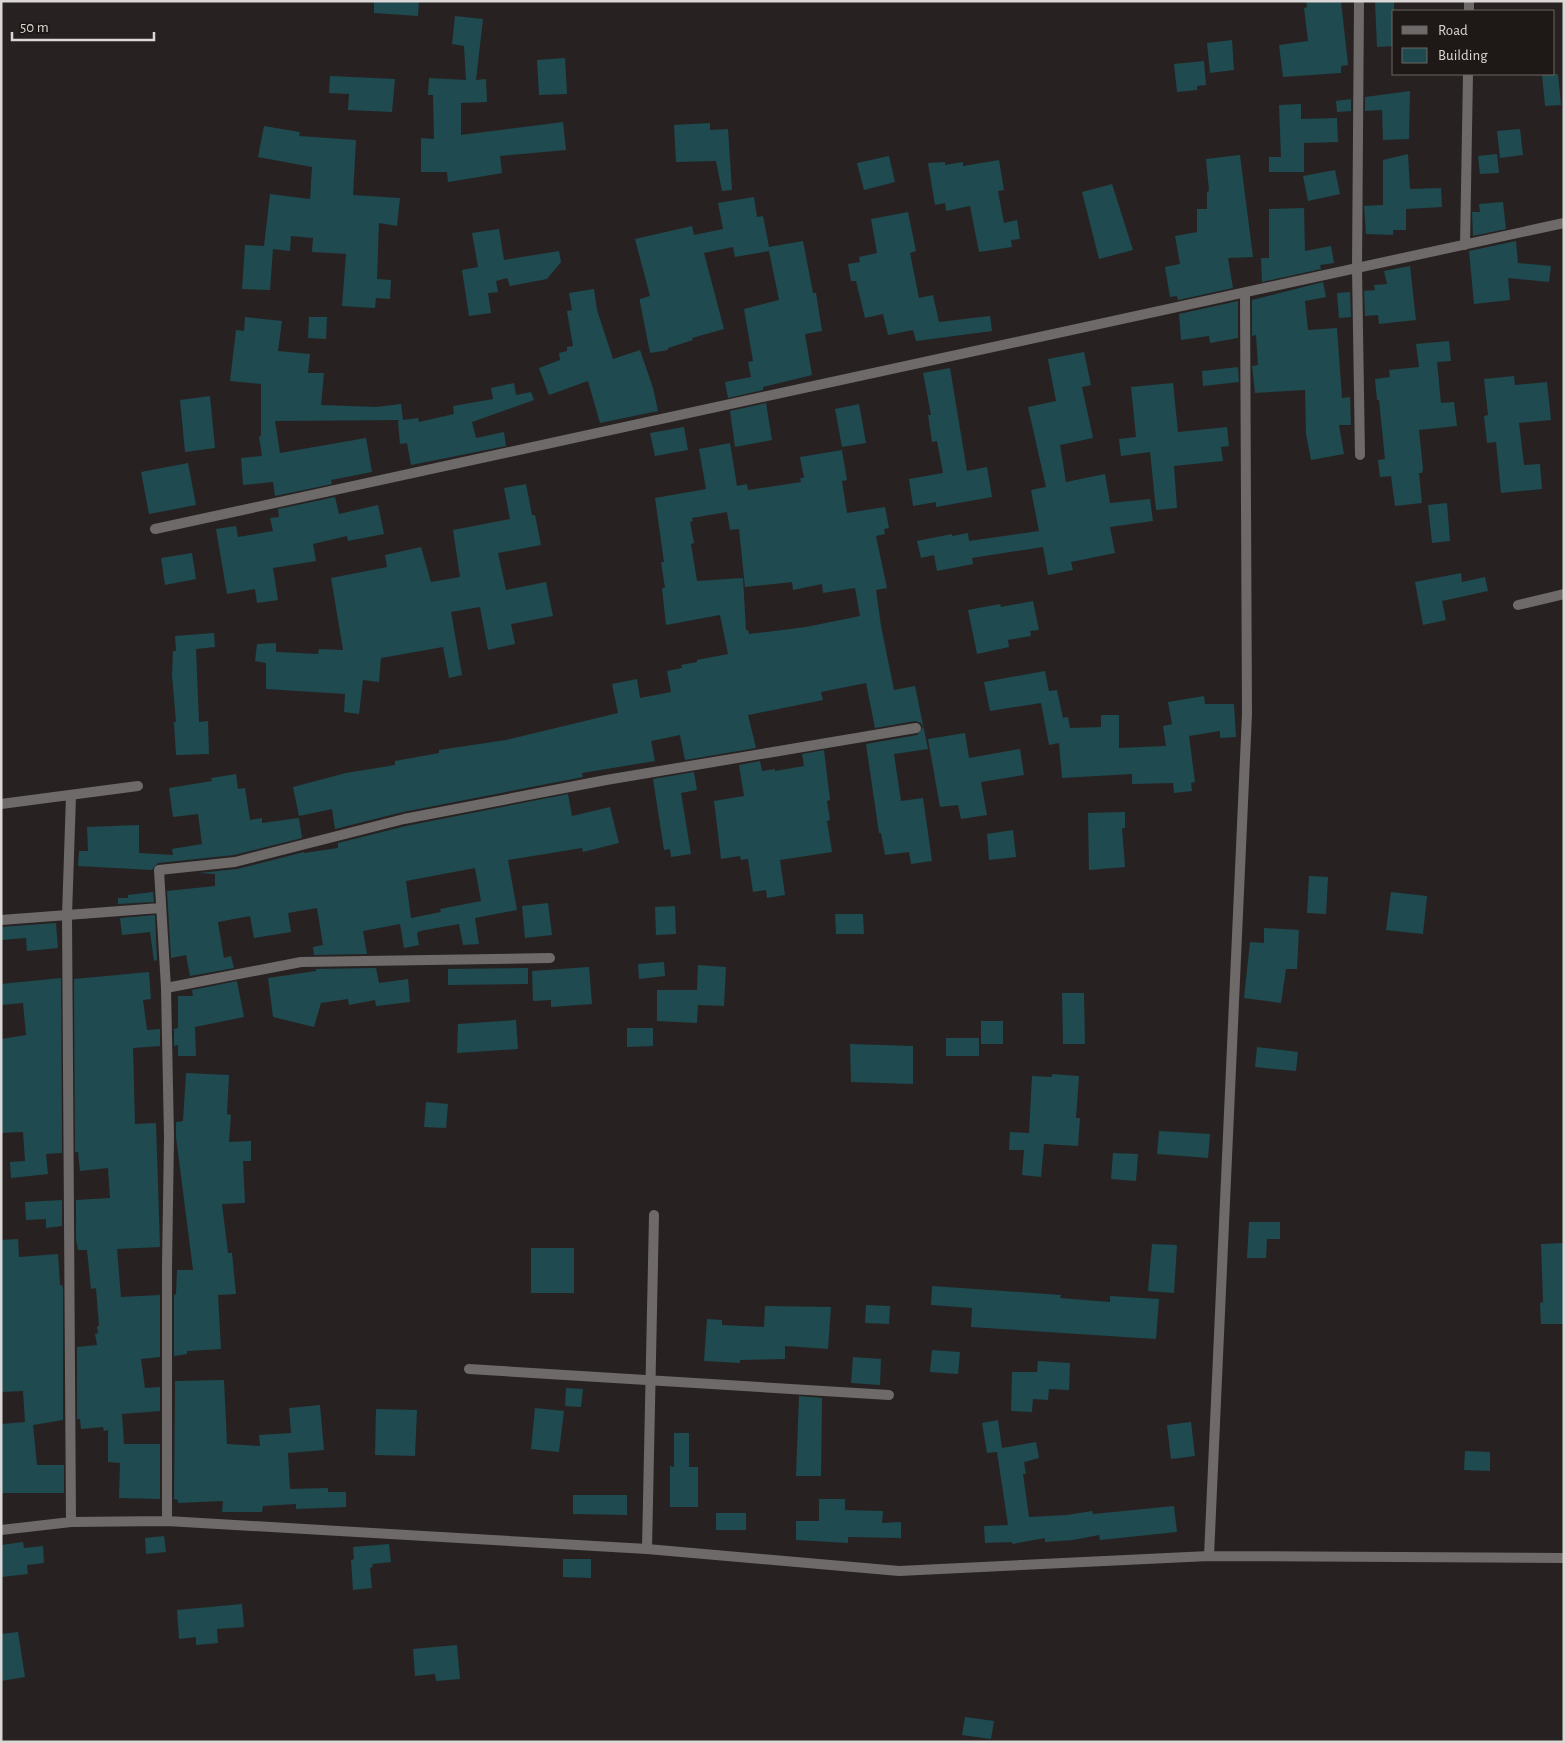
<svg xmlns="http://www.w3.org/2000/svg" width="1565" height="1743" font-family="'Alegreya Sans',sans-serif">
<style>
.building{fill:#1f4a50;fill-rule:evenodd}
.lines{fill:none;stroke-linecap:round;stroke-linejoin:round}
.minor{stroke:#6d6a69;stroke-width:10}
</style>
<rect width="100%" height="100%" fill="#272221"/>
<path class="building" d="M 374,1 L 419,1 L 418,16 L 374,13 Z
M 1306,1 L 1341,1 L 1348,65 L 1341,66 L 1341,73 L 1283,77 L 1279,45 L 1308,41 L 1304,8 L 1307,7 Z
M 1375,1 L 1394,1 L 1394,46 L 1377,47 Z
M 455,16 L 483,19 L 476,80 L 486,79 L 487,102 L 461,103 L 461,135 L 563,122 L 566,150 L 500,156 L 502,173 L 479,177 L 448,182 L 447,172 L 421,172 L 421,138 L 434,139 L 433,95 L 428,95 L 429,78 L 466,80 L 464,46 L 452,44 Z
M 1232,40 L 1234,70 L 1210,73 L 1207,43 Z
M 565,58 L 567,94 L 539,95 L 537,60 Z
M 1204,61 L 1206,85 L 1197,86 L 1197,90 L 1177,92 L 1174,64 Z
M 1542,74 L 1558,74 L 1561,105 L 1545,106 Z
M 330,76 L 395,79 L 392,112 L 348,110 L 349,94 L 329,93 Z
M 1410,91 L 1409,139 L 1383,140 L 1382,110 L 1365,111 L 1365,97 Z
M 1351,99 L 1351,111 L 1337,112 L 1336,101 Z
M 1301,104 L 1301,119 L 1337,118 L 1338,142 L 1304,143 L 1304,172 L 1269,172 L 1269,157 L 1281,157 L 1279,105 Z
M 710,123 L 710,130 L 728,129 L 732,190 L 722,191 L 716,161 L 676,162 L 674,125 Z
M 264,126 L 300,132 L 299,136 L 356,140 L 353,195 L 400,198 L 397,226 L 379,223 L 377,279 L 391,280 L 390,299 L 376,298 L 375,308 L 342,306 L 346,254 L 312,252 L 313,238 L 291,236 L 290,251 L 273,249 L 270,290 L 242,289 L 245,245 L 264,246 L 270,194 L 310,199 L 312,167 L 258,157 Z
M 1520,129 L 1523,155 L 1500,158 L 1497,131 Z
M 1408,154 L 1410,189 L 1441,188 L 1442,207 L 1406,209 L 1406,230 L 1393,230 L 1393,235 L 1366,234 L 1364,206 L 1383,205 L 1383,160 Z
M 1497,154 L 1499,173 L 1480,174 L 1478,156 Z
M 1240,155 L 1253,257 L 1228,258 L 1233,288 L 1178,300 L 1177,296 L 1170,297 L 1165,267 L 1180,264 L 1175,236 L 1197,232 L 1197,209 L 1207,209 L 1207,192 L 1209,191 L 1206,159 Z
M 889,156 L 895,182 L 864,190 L 857,163 Z
M 999,160 L 1004,190 L 998,191 L 1004,223 L 1017,220 L 1020,239 L 1011,240 L 1012,247 L 979,252 L 970,206 L 946,211 L 945,203 L 935,205 L 928,163 L 945,162 L 945,165 L 963,162 L 963,166 Z
M 1335,170 L 1340,194 L 1308,201 L 1303,176 Z
M 1112,184 L 1133,250 L 1099,259 L 1082,192 Z
M 754,197 L 757,217 L 763,216 L 769,247 L 803,241 L 813,293 L 816,293 L 822,331 L 805,334 L 812,375 L 763,387 L 763,390 L 728,398 L 725,382 L 751,377 L 748,362 L 753,361 L 744,309 L 779,300 L 769,251 L 735,257 L 733,247 L 704,253 L 724,329 L 692,338 L 693,340 L 668,348 L 668,350 L 650,353 L 640,302 L 640,299 L 650,296 L 635,239 L 692,226 L 694,235 L 723,229 L 718,203 Z
M 1503,202 L 1506,229 L 1473,236 L 1472,212 L 1480,212 L 1479,204 Z
M 1304,208 L 1305,251 L 1331,246 L 1334,263 L 1320,265 L 1321,269 L 1262,282 L 1261,258 L 1269,258 L 1269,209 Z
M 908,212 L 916,251 L 910,253 L 919,298 L 933,295 L 939,322 L 990,316 L 992,331 L 916,341 L 913,330 L 888,335 L 883,314 L 865,318 L 856,281 L 851,281 L 848,264 L 860,262 L 859,257 L 877,253 L 871,219 Z
M 499,229 L 504,260 L 559,251 L 561,262 L 547,279 L 510,286 L 507,278 L 496,281 L 498,292 L 488,293 L 491,313 L 469,316 L 462,270 L 478,267 L 472,233 Z
M 1516,241 L 1518,263 L 1551,266 L 1549,282 L 1508,278 L 1510,300 L 1474,304 L 1469,251 Z
M 1410,266 L 1416,320 L 1379,324 L 1378,315 L 1365,316 L 1364,291 L 1375,290 L 1374,285 L 1387,284 L 1384,271 Z
M 1323,282 L 1326,297 L 1305,301 L 1308,330 L 1337,328 L 1342,398 L 1350,397 L 1351,425 L 1339,425 L 1344,454 L 1311,460 L 1306,434 L 1305,390 L 1255,393 L 1252,366 L 1258,365 L 1256,335 L 1252,336 L 1252,300 Z
M 594,289 L 597,310 L 613,359 L 640,350 L 653,388 L 658,411 L 600,423 L 588,381 L 549,395 L 539,368 L 560,360 L 559,353 L 567,351 L 567,347 L 573,346 L 567,311 L 572,310 L 569,293 Z
M 1350,292 L 1351,317 L 1339,318 L 1337,293 Z
M 1238,301 L 1238,338 L 1210,343 L 1209,336 L 1181,340 L 1179,314 Z
M 245,317 L 282,321 L 278,351 L 310,354 L 308,373 L 324,373 L 321,405 L 376,407 L 401,404 L 403,420 L 418,418 L 419,422 L 454,414 L 453,406 L 493,399 L 491,388 L 514,383 L 516,395 L 531,392 L 534,400 L 472,422 L 476,438 L 504,432 L 506,446 L 411,465 L 407,443 L 400,444 L 398,421 L 400,420 L 275,421 L 280,453 L 366,438 L 372,472 L 331,480 L 332,484 L 275,496 L 273,482 L 243,485 L 241,458 L 262,456 L 259,436 L 261,436 L 261,384 L 230,381 L 236,330 L 244,331 Z
M 309,317 L 327,317 L 326,339 L 308,338 Z
M 1449,341 L 1451,361 L 1437,362 L 1441,403 L 1454,402 L 1457,426 L 1419,430 L 1423,469 L 1422,473 L 1419,473 L 1422,503 L 1395,506 L 1391,476 L 1380,477 L 1378,460 L 1385,459 L 1379,400 L 1377,400 L 1375,379 L 1390,377 L 1389,370 L 1419,367 L 1416,344 Z
M 1084,352 L 1091,385 L 1082,387 L 1093,438 L 1060,445 L 1066,482 L 1105,474 L 1110,503 L 1150,499 L 1153,521 L 1110,527 L 1115,553 L 1071,562 L 1073,570 L 1048,575 L 1043,547 L 972,558 L 973,564 L 937,571 L 934,555 L 921,558 L 917,541 L 952,534 L 952,536 L 968,533 L 969,541 L 1039,531 L 1031,490 L 1046,487 L 1028,407 L 1056,401 L 1048,359 Z
M 1238,367 L 1239,382 L 1203,386 L 1202,371 Z
M 950,368 L 967,471 L 987,467 L 992,497 L 936,507 L 936,502 L 913,506 L 909,479 L 943,473 L 937,441 L 932,442 L 928,415 L 931,415 L 923,373 Z
M 1514,376 L 1515,385 L 1547,382 L 1551,420 L 1519,423 L 1524,465 L 1540,464 L 1542,489 L 1501,493 L 1496,442 L 1487,443 L 1484,416 L 1488,415 L 1484,379 Z
M 1173,383 L 1178,432 L 1227,427 L 1229,446 L 1221,447 L 1223,461 L 1174,466 L 1177,508 L 1156,510 L 1150,452 L 1121,456 L 1119,439 L 1136,437 L 1131,387 Z
M 210,396 L 215,448 L 185,452 L 180,400 Z
M 766,403 L 772,440 L 735,447 L 730,411 Z
M 859,404 L 866,443 L 842,447 L 835,409 Z
M 684,427 L 688,450 L 655,456 L 650,433 Z
M 730,443 L 737,486 L 747,484 L 748,490 L 801,482 L 800,478 L 804,478 L 800,457 L 842,450 L 847,480 L 842,481 L 847,513 L 885,507 L 889,528 L 884,529 L 885,534 L 876,536 L 887,588 L 876,590 L 881,626 L 894,690 L 915,686 L 928,749 L 894,754 L 901,801 L 923,798 L 932,861 L 911,864 L 909,852 L 885,855 L 881,833 L 879,833 L 866,744 L 917,735 L 923,727 L 921,723 L 915,721 L 875,728 L 866,683 L 821,692 L 823,700 L 748,715 L 756,748 L 685,760 L 680,735 L 651,741 L 655,761 L 582,773 L 583,777 L 403,812 L 335,829 L 332,809 L 299,816 L 293,787 L 346,773 L 395,765 L 395,761 L 439,753 L 439,750 L 506,740 L 618,713 L 612,684 L 637,679 L 640,698 L 671,692 L 667,671 L 682,668 L 681,665 L 697,662 L 697,660 L 728,654 L 720,615 L 666,625 L 662,588 L 665,588 L 661,562 L 664,562 L 655,498 L 706,489 L 699,449 ZM 727,512 L 730,530 L 739,529 L 745,587 L 792,582 L 793,590 L 822,584 L 823,593 L 855,588 L 860,616 L 806,627 L 749,634 L 748,630 L 746,630 L 743,578 L 697,581 L 691,544 L 694,543 L 690,522 L 693,521 L 692,518 Z
M 188,463 L 196,505 L 149,514 L 141,472 Z
M 526,484 L 532,515 L 535,515 L 541,545 L 498,553 L 506,590 L 546,582 L 553,616 L 511,624 L 515,644 L 488,650 L 480,607 L 451,612 L 462,675 L 449,678 L 443,647 L 381,658 L 379,682 L 363,680 L 359,714 L 344,712 L 345,694 L 266,689 L 266,663 L 255,661 L 257,644 L 276,643 L 276,652 L 318,654 L 319,649 L 343,650 L 331,578 L 387,567 L 385,555 L 421,547 L 431,582 L 460,577 L 453,530 L 510,519 L 504,488 Z
M 335,497 L 339,514 L 378,505 L 384,534 L 348,541 L 347,536 L 313,544 L 316,561 L 273,568 L 278,600 L 257,603 L 255,589 L 227,594 L 216,529 L 236,526 L 238,537 L 273,531 L 270,518 L 279,517 L 278,509 Z
M 1447,503 L 1450,541 L 1432,543 L 1428,505 Z
M 192,553 L 196,579 L 165,585 L 161,558 Z
M 1461,573 L 1462,582 L 1485,577 L 1488,591 L 1442,601 L 1446,620 L 1423,625 L 1415,582 Z
M 1033,601 L 1039,630 L 1030,631 L 1031,636 L 1008,640 L 1009,647 L 977,654 L 968,610 L 1000,604 L 1001,607 Z
M 214,633 L 215,647 L 196,649 L 199,722 L 208,721 L 209,754 L 176,755 L 174,722 L 176,722 L 172,675 L 173,651 L 176,651 L 175,636 Z
M 1045,671 L 1049,691 L 1057,690 L 1063,718 L 1068,717 L 1070,728 L 1101,727 L 1101,715 L 1119,715 L 1119,748 L 1166,746 L 1163,726 L 1172,724 L 1168,702 L 1204,696 L 1205,704 L 1234,704 L 1236,737 L 1220,738 L 1220,731 L 1189,736 L 1195,782 L 1191,783 L 1192,791 L 1174,793 L 1173,783 L 1132,784 L 1132,774 L 1062,778 L 1059,743 L 1049,745 L 1041,703 L 990,711 L 984,682 Z
M 965,733 L 969,758 L 1020,749 L 1024,775 L 981,782 L 987,815 L 961,819 L 958,805 L 940,807 L 928,739 Z
M 824,750 L 830,800 L 827,801 L 830,820 L 827,821 L 832,852 L 780,860 L 785,895 L 767,898 L 766,890 L 753,892 L 748,859 L 741,860 L 740,856 L 721,859 L 714,801 L 744,796 L 739,765 L 760,761 L 762,771 L 775,769 L 775,771 L 804,766 L 802,754 Z
M 694,772 L 697,790 L 681,793 L 691,854 L 671,857 L 670,849 L 664,850 L 653,779 Z
M 236,774 L 238,789 L 245,788 L 250,820 L 262,818 L 262,823 L 299,818 L 302,838 L 234,855 L 158,863 L 152,870 L 78,866 L 79,851 L 88,851 L 87,827 L 139,825 L 139,853 L 173,855 L 172,849 L 202,844 L 198,814 L 173,817 L 169,788 L 212,781 L 211,778 Z
M 568,794 L 572,816 L 610,807 L 619,843 L 583,852 L 582,848 L 508,860 L 517,910 L 475,918 L 479,944 L 463,945 L 459,924 L 420,931 L 417,933 L 419,945 L 404,948 L 400,924 L 363,931 L 367,954 L 314,955 L 313,947 L 323,945 L 317,908 L 288,913 L 291,932 L 254,938 L 250,916 L 218,922 L 224,958 L 231,956 L 234,968 L 190,976 L 186,955 L 171,958 L 167,891 L 215,886 L 215,874 L 199,873 L 237,869 L 304,852 L 304,853 L 338,848 L 338,843 L 406,826 ZM 475,868 L 481,901 L 440,909 L 441,912 L 411,918 L 406,881 Z
M 1125,812 L 1125,828 L 1122,828 L 1125,867 L 1089,870 L 1088,813 Z
M 1013,830 L 1016,857 L 989,860 L 987,834 Z
M 1309,876 L 1328,877 L 1326,914 L 1307,913 Z
M 153,892 L 154,902 L 118,904 L 118,898 L 128,898 L 128,895 Z
M 1391,892 L 1427,896 L 1423,934 L 1386,930 Z
M 548,903 L 552,935 L 525,938 L 522,906 Z
M 675,906 L 676,934 L 656,935 L 655,907 Z
M 835,914 L 863,914 L 864,934 L 836,934 Z
M 155,915 L 157,960 L 154,961 L 150,932 L 122,935 L 120,918 Z
M 56,923 L 58,948 L 27,951 L 26,938 L 1,940 L 1,927 Z
M 1264,928 L 1299,930 L 1297,969 L 1286,969 L 1281,1003 L 1244,998 L 1250,942 L 1264,943 Z
M 664,962 L 665,976 L 639,979 L 638,964 Z
M 698,965 L 726,967 L 724,1006 L 698,1005 L 697,1023 L 657,1021 L 657,990 L 697,990 Z
M 589,967 L 592,1004 L 551,1007 L 551,1000 L 533,1001 L 532,971 Z
M 376,968 L 379,983 L 408,979 L 410,1002 L 376,1006 L 375,1000 L 349,1005 L 348,999 L 321,1003 L 314,1027 L 273,1017 L 268,978 L 316,971 L 316,969 Z
M 528,968 L 528,984 L 448,985 L 448,969 Z
M 149,972 L 151,999 L 143,1000 L 147,1030 L 160,1029 L 160,1046 L 133,1048 L 135,1124 L 156,1123 L 160,1247 L 117,1249 L 121,1297 L 160,1295 L 160,1357 L 141,1359 L 145,1388 L 160,1387 L 160,1411 L 122,1414 L 124,1444 L 160,1444 L 160,1499 L 119,1498 L 120,1463 L 108,1462 L 108,1430 L 104,1431 L 103,1427 L 81,1429 L 80,1419 L 77,1419 L 77,1347 L 97,1345 L 95,1334 L 98,1333 L 97,1326 L 99,1326 L 96,1288 L 91,1289 L 87,1250 L 78,1250 L 76,1240 L 76,1200 L 110,1198 L 108,1168 L 80,1171 L 78,1152 L 75,1152 L 74,979 Z
M 61,978 L 62,1153 L 46,1154 L 48,1174 L 11,1178 L 10,1162 L 25,1161 L 23,1132 L 1,1133 L 1,1039 L 26,1035 L 23,1003 L 1,1005 L 1,984 Z
M 237,981 L 244,1017 L 195,1027 L 196,1056 L 178,1056 L 178,1045 L 174,1046 L 174,1029 L 178,1028 L 178,996 L 193,996 L 192,990 Z
M 1062,993 L 1084,993 L 1085,1044 L 1063,1044 Z
M 516,1020 L 518,1049 L 457,1053 L 458,1024 Z
M 981,1021 L 1003,1021 L 1003,1044 L 981,1044 Z
M 627,1028 L 653,1028 L 653,1046 L 627,1047 Z
M 946,1038 L 979,1038 L 979,1056 L 946,1056 Z
M 850,1044 L 913,1046 L 913,1084 L 851,1082 Z
M 1257,1047 L 1298,1052 L 1296,1071 L 1255,1067 Z
M 186,1073 L 229,1075 L 227,1114 L 231,1115 L 229,1142 L 251,1141 L 251,1161 L 243,1161 L 245,1203 L 222,1204 L 228,1253 L 232,1253 L 236,1294 L 218,1295 L 221,1349 L 187,1351 L 187,1354 L 174,1356 L 174,1295 L 176,1294 L 177,1270 L 193,1270 L 176,1137 L 176,1122 L 183,1121 Z
M 1052,1074 L 1079,1076 L 1076,1118 L 1080,1118 L 1078,1146 L 1044,1144 L 1041,1177 L 1022,1175 L 1024,1150 L 1009,1150 L 1010,1132 L 1029,1133 L 1032,1076 L 1052,1077 Z
M 426,1102 L 448,1104 L 446,1128 L 424,1127 Z
M 1159,1131 L 1210,1134 L 1208,1158 L 1157,1154 Z
M 1113,1153 L 1138,1154 L 1136,1181 L 1111,1179 Z
M 62,1200 L 62,1226 L 46,1228 L 46,1219 L 26,1220 L 25,1202 Z
M 1249,1222 L 1280,1222 L 1280,1239 L 1267,1239 L 1266,1258 L 1247,1258 Z
M 18,1239 L 19,1257 L 58,1254 L 60,1285 L 62,1285 L 63,1289 L 63,1420 L 33,1425 L 37,1465 L 64,1465 L 64,1493 L 1,1493 L 1,1424 L 25,1422 L 23,1391 L 1,1392 L 1,1240 Z
M 1564,1243 L 1564,1324 L 1541,1324 L 1540,1303 L 1543,1302 L 1541,1244 Z
M 1152,1244 L 1177,1245 L 1174,1293 L 1148,1291 Z
M 531,1248 L 574,1248 L 574,1293 L 531,1293 Z
M 932,1286 L 1061,1295 L 1060,1298 L 1110,1302 L 1110,1296 L 1159,1299 L 1156,1339 L 971,1327 L 972,1308 L 931,1305 Z
M 866,1305 L 890,1306 L 889,1324 L 865,1323 Z
M 765,1306 L 831,1307 L 828,1349 L 785,1346 L 785,1359 L 740,1360 L 740,1363 L 704,1361 L 707,1319 L 722,1320 L 722,1325 L 764,1327 Z
M 932,1350 L 960,1352 L 958,1374 L 930,1372 Z
M 853,1357 L 881,1359 L 880,1385 L 851,1383 Z
M 1038,1361 L 1070,1363 L 1069,1390 L 1049,1389 L 1048,1400 L 1033,1399 L 1032,1412 L 1011,1411 L 1012,1372 L 1037,1372 Z
M 224,1380 L 227,1444 L 260,1446 L 259,1435 L 291,1433 L 289,1408 L 320,1405 L 324,1450 L 288,1453 L 290,1489 L 328,1488 L 328,1492 L 346,1492 L 346,1507 L 296,1509 L 296,1504 L 263,1506 L 262,1512 L 222,1512 L 223,1501 L 178,1503 L 178,1500 L 174,1499 L 175,1381 Z
M 566,1388 L 583,1389 L 581,1407 L 565,1406 Z
M 799,1396 L 822,1398 L 821,1476 L 796,1476 Z
M 535,1408 L 564,1411 L 559,1452 L 531,1449 Z
M 376,1409 L 417,1410 L 415,1456 L 375,1455 Z
M 998,1420 L 1002,1448 L 1036,1442 L 1039,1458 L 1024,1462 L 1026,1474 L 1023,1474 L 1029,1517 L 1067,1515 L 1092,1511 L 1093,1514 L 1174,1506 L 1177,1532 L 1100,1540 L 1099,1535 L 1073,1540 L 1045,1542 L 1045,1538 L 1012,1544 L 1012,1542 L 985,1543 L 984,1526 L 1008,1525 L 997,1452 L 987,1453 L 982,1423 Z
M 1191,1422 L 1195,1456 L 1171,1459 L 1167,1425 Z
M 674,1433 L 689,1433 L 689,1467 L 698,1467 L 698,1507 L 670,1507 L 670,1466 L 674,1467 Z
M 1465,1451 L 1490,1452 L 1490,1471 L 1464,1470 Z
M 573,1495 L 627,1495 L 627,1515 L 573,1514 Z
M 819,1499 L 845,1499 L 845,1510 L 883,1511 L 882,1523 L 901,1522 L 901,1538 L 848,1537 L 848,1543 L 796,1540 L 796,1521 L 819,1521 Z
M 716,1513 L 746,1513 L 746,1530 L 716,1530 Z
M 164,1536 L 166,1552 L 146,1554 L 145,1538 Z
M 23,1542 L 24,1548 L 43,1546 L 44,1563 L 27,1565 L 28,1574 L 1,1577 L 1,1545 Z
M 389,1544 L 391,1562 L 372,1564 L 373,1567 L 370,1568 L 372,1588 L 353,1590 L 351,1560 L 354,1559 L 353,1547 Z
M 563,1559 L 591,1559 L 591,1578 L 563,1577 Z
M 242,1604 L 244,1627 L 217,1629 L 218,1643 L 196,1645 L 196,1637 L 179,1639 L 177,1610 Z
M 18,1632 L 25,1677 L 1,1681 L 1,1634 Z
M 457,1645 L 460,1679 L 436,1681 L 435,1674 L 415,1676 L 413,1649 Z
M 965,1717 L 994,1721 L 991,1739 L 962,1735 Z"/>
<g class="lines">
<path class="minor" d="M 1359,1 L 1357,268 L 1360,455
M 1469,11 L 1469,1
M 1465,245 L 1468,74
M 155,529 L 1564,223
M 1518,605 L 1564,594
M 1,804 L 138,786
M 1,920 L 160,908
M 166,988 L 301,962 L 550,958
M 469,1369 L 889,1395
M 167,1521 L 167,1267 L 169,1136 L 166,988 L 159,870 L 235,862 L 404,819 L 606,780 L 916,728
M 71,1522 L 67,915 L 71,796
M 1,1530 L 71,1522 L 167,1521 L 647,1549 L 899,1571 L 1209,1556 L 1564,1558
M 647,1549 L 654,1215
M 1209,1556 L 1247,714 L 1245,293"/>
</g>
<rect width="1565" height="1743" fill="none" stroke="#dbd7d6" stroke-width="5"/>
<rect x="1392" y="10" width="162" height="65" fill="#1e1917" stroke="#6a6563"/>
<rect x="1402" y="26" width="25" height="8" fill="#6d6a69" stroke="#6a6563"/>
<text x="1438" y="35" font-size="15" fill="#dbd7d6">Road</text>
<rect x="1402" y="48" width="25" height="15" fill="#1f4a50" stroke="#6a6563"/>
<text x="1438" y="60" font-size="15" fill="#dbd7d6">Building</text>
<path d="M12 32v8h142v-8" fill="none" stroke="#dbd7d6" stroke-width="2.5"/>
<text x="20" y="32" font-size="15" fill="#dbd7d6" stroke="#1e1917" stroke-width="4" paint-order="stroke">50 m</text>
</svg>
